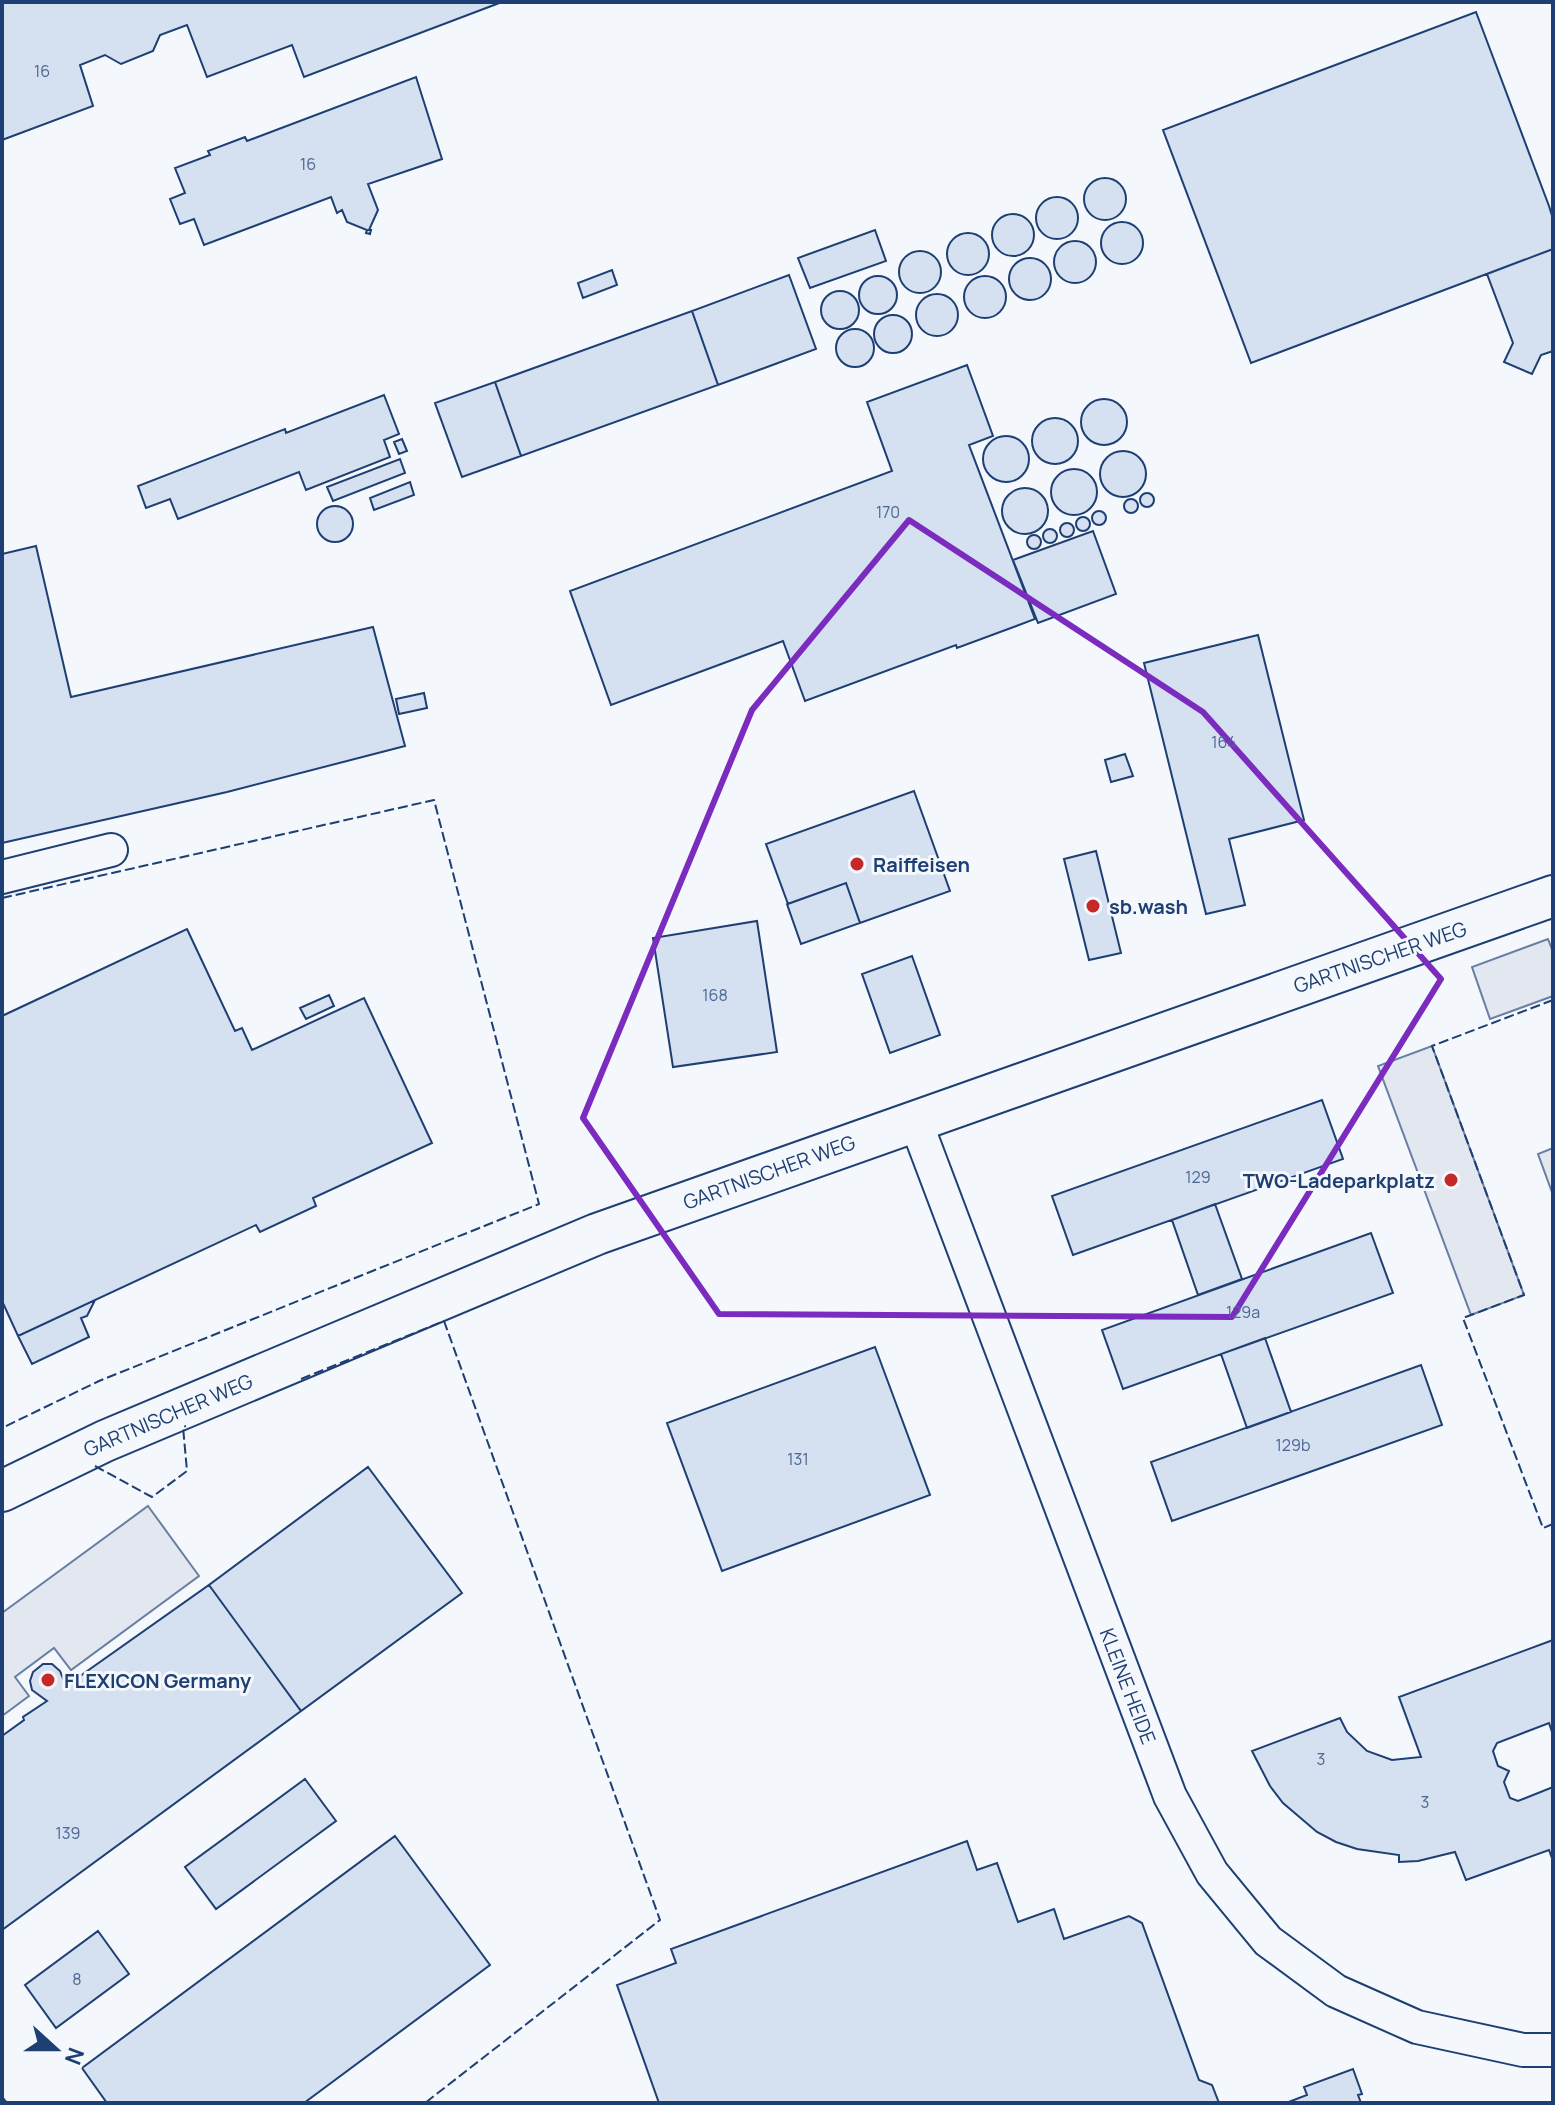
<svg xmlns="http://www.w3.org/2000/svg" width="1555" height="2105" font-family="Manrope,sans-serif">
<style>
.parking{fill:#e3e8f0;stroke:#687fa3;stroke-width:2}
.building{fill:#d5e0f0;stroke:#1d3f73;stroke-width:2}
.lines{fill:none;stroke-linecap:round;stroke-linejoin:round}
.minor-casing{stroke:#1d3f73;stroke-width:36}
.tertiary-casing{stroke:#1d3f73;stroke-width:44}
.minor{stroke:#f4f7fb;stroke-width:32}
.tertiary{stroke:#f4f7fb;stroke-width:40}
.fence{stroke:#1d3f73;stroke-width:2;stroke-dasharray:10 4;stroke-linecap:butt}
.marked{fill:none;stroke:#7b2cbf;stroke-width:6;stroke-linejoin:round}
.poi-dot{fill:#c62828;stroke:#f4f7fb;stroke-width:3}
.labels{text-anchor:middle;dominant-baseline:central;stroke-width:6;stroke-linejoin:round;paint-order:stroke}
.number-label{font-size:16px;fill:#4b6792}
.poi-label{font-size:20px;font-weight:bold;fill:#1d3f73;stroke:#f4f7fb;text-anchor:start}
.street-label{font-size:20px;fill:#1d3f73;stroke:#f4f7fb}
</style>
<rect width="100%" height="100%" fill="#f4f7fb"/>
<path class="parking" d="M 1548,939 L 1553,952 L 1553,996 L 1490,1019 L 1472,967 Z
M 1432,1046 L 1524,1295 L 1471,1315 L 1378,1066 Z
M 1553,1148 L 1553,1195 L 1538,1154 Z
M 148,1506 L 199,1576 L 71,1670 L 54,1648 L 15,1677 L 29,1696 L 2,1716 L 2,1613 Z"/>
<path class="building" d="M 2,2 L 502,2 L 304,77 L 292,45 L 207,77 L 187,25 L 160,35 L 153,51 L 121,64 L 105,55 L 80,65 L 93,106 L 2,140 Z
M 1476,12 L 1549,206 L 1553,219 L 1553,249 L 1251,363 L 1163,130 Z
M 416,77 L 442,159 L 368,184 L 378,210 L 369,230 L 371,230 L 370,234 L 366,233 L 367,230 L 347,222 L 342,210 L 337,213 L 331,197 L 204,245 L 194,219 L 180,224 L 170,199 L 185,193 L 175,168 L 210,155 L 208,151 L 245,137 L 247,141 Z
M1084 199a21 21 0 1 1 42 0a21 21 0 1 1-42 0Z
M1036 218a21 21 0 1 1 42 0a21 21 0 1 1-42 0Z
M992 235a21 21 0 1 1 42 0a21 21 0 1 1-42 0Z
M1101 243a21 21 0 1 1 42 0a21 21 0 1 1-42 0Z
M 875,230 L 886,261 L 810,288 L 798,258 Z
M947 254a21 21 0 1 1 42 0a21 21 0 1 1-42 0Z
M1054 262a21 21 0 1 1 42 0a21 21 0 1 1-42 0Z
M 1553,249 L 1553,351 L 1541,355 L 1532,374 L 1504,362 L 1513,343 L 1487,274 Z
M899 272a21 21 0 1 1 42 0a21 21 0 1 1-42 0Z
M1009 279a21 21 0 1 1 42 0a21 21 0 1 1-42 0Z
M 612,270 L 617,285 L 583,298 L 578,283 Z
M 789,275 L 816,349 L 718,385 L 692,311 Z
M964 297a21 21 0 1 1 42 0a21 21 0 1 1-42 0Z
M859 295a19 19 0 1 1 38 0a19 19 0 1 1-38 0Z
M821 310a19 19 0 1 1 38 0a19 19 0 1 1-38 0Z
M916 315a21 21 0 1 1 42 0a21 21 0 1 1-42 0Z
M 692,311 L 718,385 L 521,456 L 495,382 Z
M874 334a19 19 0 1 1 38 0a19 19 0 1 1-38 0Z
M836 348a19 19 0 1 1 38 0a19 19 0 1 1-38 0Z
M 967,365 L 993,436 L 969,445 L 1035,619 L 957,648 L 956,645 L 805,701 L 783,641 L 611,705 L 570,591 L 892,471 L 867,402 Z
M 495,382 L 521,456 L 462,477 L 435,403 Z
M 384,395 L 399,434 L 384,440 L 390,457 L 306,490 L 299,472 L 178,519 L 170,499 L 146,508 L 138,486 L 285,429 L 286,433 Z
M1081 422a23 23 0 1 1 46 0a23 23 0 1 1-46 0Z
M1032 441a23 23 0 1 1 46 0a23 23 0 1 1-46 0Z
M983 459a23 23 0 1 1 46 0a23 23 0 1 1-46 0Z
M 402,439 L 407,451 L 399,454 L 394,442 Z
M1100 474a23 23 0 1 1 46 0a23 23 0 1 1-46 0Z
M 400,459 L 405,473 L 333,501 L 327,487 Z
M1051 492a23 23 0 1 1 46 0a23 23 0 1 1-46 0Z
M 410,482 L 414,495 L 374,510 L 370,498 Z
M1002 511a23 23 0 1 1 46 0a23 23 0 1 1-46 0Z
M1140 500a7 7 0 1 1 14 0a7 7 0 1 1-14 0Z
M1124 506a7 7 0 1 1 14 0a7 7 0 1 1-14 0Z
M317 524a18 18 0 1 1 36 0a18 18 0 1 1-36 0Z
M1092 518a7 7 0 1 1 14 0a7 7 0 1 1-14 0Z
M1076 524a7 7 0 1 1 14 0a7 7 0 1 1-14 0Z
M1060 530a7 7 0 1 1 14 0a7 7 0 1 1-14 0Z
M1043 536a7 7 0 1 1 14 0a7 7 0 1 1-14 0Z
M 1093,531 L 1116,594 L 1038,623 L 1013,560 Z
M1027 542a7 7 0 1 1 14 0a7 7 0 1 1-14 0Z
M 36,546 L 71,697 L 373,627 L 405,746 L 227,792 L 2,843 L 2,554 Z
M 1258,635 L 1304,820 L 1229,839 L 1245,905 L 1206,914 L 1144,663 Z
M 424,693 L 427,708 L 399,714 L 396,699 Z
M 1125,754 L 1133,776 L 1111,782 L 1105,760 Z
M 914,791 L 950,891 L 860,923 L 846,883 L 788,904 L 766,844 Z
M 1096,851 L 1121,953 L 1089,960 L 1064,859 Z
M 846,883 L 860,923 L 801,944 L 787,904 Z
M 757,921 L 777,1052 L 673,1067 L 653,938 Z
M 187,929 L 235,1031 L 242,1028 L 252,1050 L 364,998 L 432,1143 L 313,1198 L 316,1206 L 260,1232 L 256,1225 L 18,1336 L 2,1301 L 2,1016 Z
M 912,956 L 940,1035 L 890,1053 L 862,974 Z
M 329,995 L 334,1006 L 306,1019 L 300,1008 Z
M 1322,1100 L 1343,1159 L 1073,1255 L 1052,1196 Z
M 1215,1204 L 1242,1279 L 1198,1295 L 1172,1220 Z
M 1371,1233 L 1393,1293 L 1123,1389 L 1102,1330 Z
M 95,1300 L 87,1316 L 81,1318 L 89,1337 L 32,1364 L 18,1336 Z
M 1265,1338 L 1291,1412 L 1247,1428 L 1221,1354 Z
M 875,1347 L 930,1495 L 722,1571 L 667,1423 Z
M 1421,1365 L 1442,1425 L 1172,1521 L 1151,1462 Z
M 368,1467 L 462,1593 L 301,1711 L 209,1585 Z
M 209,1585 L 301,1711 L 2,1930 L 2,1736 L 24,1720 L 23,1717 L 47,1701 L 32,1690 L 30,1681 L 33,1672 L 43,1664 L 52,1664 L 60,1671 L 66,1686 Z
M 1553,1640 L 1553,1735 L 1549,1723 L 1497,1743 L 1493,1751 L 1498,1766 L 1509,1771 L 1504,1782 L 1510,1798 L 1518,1801 L 1553,1787 L 1553,1861 L 1549,1850 L 1466,1880 L 1455,1852 L 1418,1861 L 1399,1862 L 1399,1855 L 1357,1849 L 1336,1842 L 1317,1832 L 1283,1803 L 1270,1786 L 1252,1751 L 1340,1718 L 1347,1732 L 1367,1751 L 1392,1760 L 1421,1757 L 1399,1697 Z
M 305,1779 L 336,1821 L 216,1909 L 185,1867 Z
M 395,1836 L 490,1965 L 304,2103 L 107,2103 L 82,2068 Z
M 967,1841 L 977,1870 L 997,1863 L 1018,1922 L 1054,1909 L 1064,1939 L 1129,1916 L 1142,1923 L 1199,2080 L 1212,2085 L 1219,2103 L 659,2103 L 617,1985 L 676,1963 L 671,1949 Z
M 98,1931 L 129,1974 L 56,2028 L 25,1985 Z
M 1353,2069 L 1362,2094 L 1358,2095 L 1361,2103 L 1286,2103 L 1307,2095 L 1304,2087 Z"/>
<g class="lines">
<g class="minor-casing">
<path id="minor" d="M 2,877 L 111,850
M 915,1120 L 1170,1796 L 1212,1873 L 1268,1941 L 1336,1991 L 1417,2027 L 1523,2050 L 1553,2050"/>
</g>
<g class="tertiary-casing">
<path id="tertiary" d="M 2,1491 L 105,1441 L 597,1234 L 1553,896"/>
</g>
<use href="#minor" class="minor"/>
<use href="#tertiary" class="tertiary"/>
<path class="fence" d="M 2,898 L 434,800 L 539,1204 L 99,1381 L 2,1428
M 1553,1000 L 1432,1046 L 1524,1295 L 1463,1318 L 1543,1528 L 1553,1524
M 301,1379 L 444,1321 L 660,1920 L 425,2103
M 95,1466 L 152,1497 L 187,1471 L 183,1427 L 186,1426
M 2,2097 L 7,2103"/>
</g>
<path class="marked" d="M 909,520 L 1203,712 L 1441,979 L 1232,1317 L 719,1314 L 583,1118 L 752,710 Z"/>
<g class="poi-dot">
<circle cx="857" cy="864" r="8"/>
<circle cx="1093" cy="906" r="8"/>
<circle cx="1451" cy="1180" r="8"/>
<circle cx="48" cy="1680" r="8"/>
</g>
<g class="labels">
<g class="number-label">
<text x="42" y="71">16</text>
<text x="308" y="164">16</text>
<text x="888" y="512">170</text>
<text x="1224" y="742">164</text>
<text x="715" y="995">168</text>
<text x="1198" y="1177">129</text>
<text x="1243" y="1312">129a</text>
<text x="1293" y="1445">129b</text>
<text x="798" y="1459">131</text>
<text x="1321" y="1759">3</text>
<text x="1425" y="1802">3</text>
<text x="68" y="1833">139</text>
<text x="77" y="1979">8</text>
</g>
<g class="poi-label">
<text x="873" y="864">Raiffeisen</text>
<text x="1109" y="906">sb.wash</text>
<text x="1435" y="1180" text-anchor="end">TWO-Ladeparkplatz</text>
<text x="64" y="1680">FLEXICON Germany</text>
</g>
<g class="street-label">
<text transform="translate(1380 957) rotate(-19)">GARTNISCHER WEG</text>
<text transform="translate(769 1172) rotate(-20)">GARTNISCHER WEG</text>
<text transform="translate(168 1415) rotate(-23)">GARTNISCHER WEG</text>
<text transform="translate(1128 1686) rotate(69)">KLEINE HEIDE</text>
</g>
</g>
<rect width="1555" height="2105" fill="none" stroke="#1d3f73" stroke-width="8"/>
<g transform="translate(56 2049) rotate(111)" stroke="#f4f7fb" stroke-width="6" paint-order="stroke">
<path d="M0-6L14 30L0 20L-14 30Z" fill="#1d3f73"/>
<text y="-12" font-size="22" font-weight="bold" text-anchor="middle" fill="#1d3f73">N</text>
</g>
</svg>
